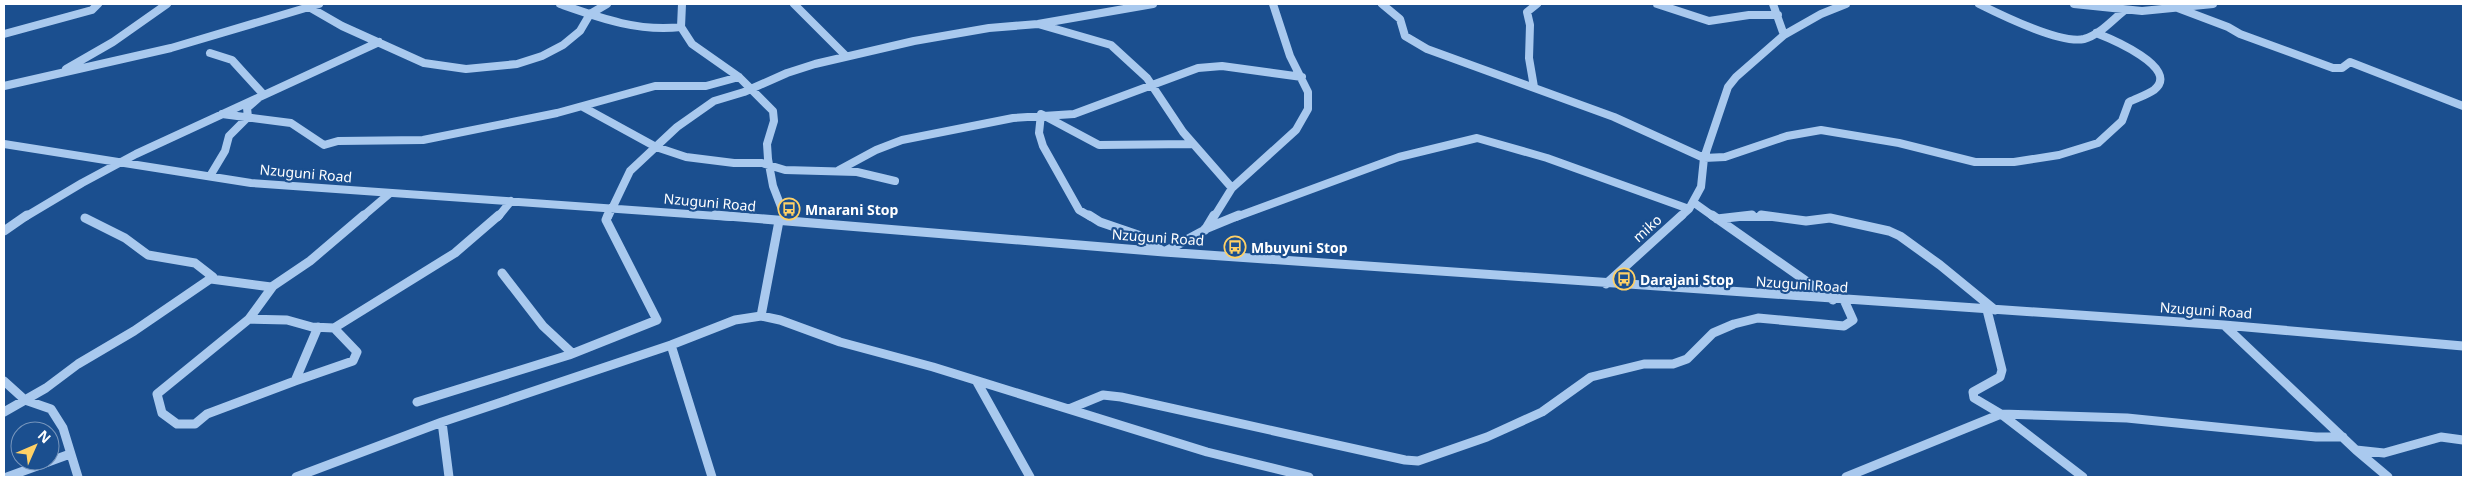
<svg xmlns="http://www.w3.org/2000/svg" width="2467" height="481" font-family="'Noto Sans',sans-serif">
<style>
.lines{fill:none;stroke-linecap:round;stroke-linejoin:round}
.minor-far1{stroke:#a9c9ee;stroke-width:8}
.minor{stroke:#a9c9ee;stroke-width:9}
.labels{text-anchor:middle;dominant-baseline:central;stroke-width:4.5;stroke-linejoin:round;paint-order:stroke}
.street-label{font-size:14px;fill:#fff;stroke:#1b4f8f}
.poi-label{font-size:14px;font-weight:bold;fill:#fff;stroke:#1b4f8f;text-anchor:start}
</style>
<rect width="100%" height="100%" fill="#1b4f8f"/>
<g class="lines">
<path class="minor-far1" d="M 560,4 C 600,18 638,32 681,27
M 682,4 L 681,27 L 692,44 L 739,77 L 773,111 L 774,121 L 767,144 L 768,159 L 773,186 L 785,217
M 794,4 L 846,56
M 1382,4 L 1400,19 L 1405,36 L 1427,49 L 1614,117 L 1704,158 L 1725,157 L 1787,136 L 1821,130 L 1899,143 L 1975,162 L 2014,162 L 2059,155 L 2098,143 L 2122,121 L 2129,102 C 2137,98 2147,95 2154,90 C 2182,68 2109,38 2096,33
M 1657,4 L 1709,21 L 1749,15 L 1778,15
M 1773,4 L 1784,35
M 1979,4 C 2001,15 2061,44 2084,39 C 2100,35 2113,19 2125,10
M 2074,4 L 2142,11 L 2213,4
M 309,7 L 342,26 L 424,63 L 466,69 L 517,64 L 542,56 L 563,45 L 580,31 L 590,14 L 607,4
M 2175,7 L 2228,27 L 2240,34 L 2333,68 L 2342,68 L 2350,62 L 2463,106
M 1038,24 L 1111,45 L 1147,78 L 1183,132 L 1232,188
M 4,34 L 92,10 L 98,4
M 210,53 L 232,60 L 263,94 L 247,108 L 248,117 L 229,136 L 225,151 L 210,176
M 66,69 L 113,42 L 167,4
M 4,86 L 171,48 L 319,4
M 1534,87 L 1529,58 L 1530,25 L 1527,12 L 1537,4
M 583,107 L 656,147 L 686,157 L 734,163 L 762,163 L 785,170 L 857,172 L 895,181
M 222,114 L 291,123 L 324,145 L 338,141 L 423,140 L 557,113 L 655,86 L 706,86 L 739,77
M 4,144 L 251,183 L 731,217
M 839,170 L 876,150 L 902,140 L 1013,118 L 1074,114 L 1198,68 L 1222,66 L 1302,77
M 1693,202 L 1714,217
M 25,217 L 82,183 L 136,154 L 379,42
M 362,217 L 389,194
M 498,217 L 511,201
M 608,217 L 630,171 L 677,127 L 714,101 L 744,92 L 787,73 L 815,64 L 914,41 L 989,28 L 1038,24 L 1153,4
M 1091,217 L 1079,210 L 1043,146 L 1039,133 L 1041,114 L 1099,145 L 1192,144
M 1214,217 L 1232,188 L 1296,130 L 1308,109 L 1308,92 L 1290,56 L 1273,4
M 1236,217 L 1399,157 L 1477,138 L 1547,158 L 1689,209
M 1680,217 L 1689,209 L 1701,187 L 1704,158 L 1728,87 L 1736,77 L 1784,35 L 1821,14 L 1846,4
M 1740,217 L 1771,217"/>
<path class="minor" d="M 715,215 L 1164,252 L 2224,325 L 2463,346
M 785,215 L 787,221
M 1089,215 L 1100,222 L 1138,235 L 1164,252 L 1205,230 L 1214,215
M 1712,215 L 1833,300
M 1761,215 L 1806,221 L 1830,218 L 1889,231 L 1900,236 L 1940,265 L 1995,310
M 1717,219 L 1752,215
M 1205,229 L 1239,215
M 4,231 L 27,215
M 502,273 L 543,326 L 572,353
M 211,279 L 271,287
M 1606,284 L 1682,215
M 1987,310 L 2002,370 L 2000,377 L 1973,392 L 1974,398 L 2001,414 L 2083,477
M 761,316 L 779,221
M 249,319 L 287,320 L 312,327 L 334,328 L 357,352 L 353,361 L 295,381
M 2224,325 L 2356,450 L 2388,477
M 318,327 L 295,381 L 207,414 L 195,424 L 177,424 L 162,413 L 157,394 L 249,319 L 273,286 L 310,261 L 364,215
M 334,328 L 455,253 L 499,215
M 671,345 L 712,477
M 4,381 L 25,400 L 51,409 L 63,428 L 78,477
M 977,382 L 1030,477
M 417,402 L 569,355 L 657,320 L 606,220 L 608,215
M 1069,409 L 1103,395 L 1121,397 L 1405,460 L 1418,461 L 1487,437 L 1542,412 L 1591,377 L 1644,364 L 1673,364 L 1687,359 L 1713,333 L 1734,324 L 1758,318 L 1844,326 L 1853,320 L 1844,300
M 4,412 L 46,388 L 78,364 L 134,331 L 213,277 L 195,263 L 148,255 L 125,238 L 85,218
M 442,422 L 449,477
M 2356,450 L 2384,453 L 2441,437 L 2463,440
M 7,477 L 70,454
M 296,477 L 442,422 L 671,345 L 735,320 L 761,316 L 780,320 L 840,342 L 933,367 L 1207,452 L 1309,477
M 1846,477 L 2001,414 L 2127,418 L 2316,437 L 2343,437"/>
</g>
<defs>
<g id="bus-ring" transform="scale(1.125)"><circle r="9.5" fill="#1b4f8f" stroke="#ffd166" stroke-width="1.5"/><path d="M-5-6H5V4H4V6H2V4H-2V6H-4V4H-5ZM-3.5-4V0h7V-4ZM-3.5 1.2v1.5H-2V1.2ZM2 1.2v1.5H3.5V1.2Z" fill="#ffd166"/></g>
</defs>
<g fill-rule="evenodd">
<use href="#bus-ring" x="789" y="209"/>
<use href="#bus-ring" x="1235" y="247"/>
<use href="#bus-ring" x="1624" y="279"/>
</g>
<g class="labels">
<g class="street-label">
<text transform="translate(306 173) rotate(5)">Nzuguni Road</text>
<text transform="translate(710 202) rotate(5)">Nzuguni Road</text>
<text transform="translate(1647 228) rotate(-42)">miko</text>
<text transform="translate(1158 237) rotate(4)">Nzuguni Road</text>
<text transform="translate(1802 284) rotate(4)">Nzuguni Road</text>
<text transform="translate(2206 310) rotate(4)">Nzuguni Road</text>
</g>
<g class="poi-label">
<text x="805" y="209">Mnarani Stop</text>
<text x="1251" y="247">Mbuyuni Stop</text>
<text x="1640" y="279">Darajani Stop</text>
</g>
</g>
<rect width="2467" height="481" fill="none" stroke="#ffffff" stroke-width="10"/>
<g transform="translate(35 446) rotate(45)"><circle r="24" fill="#1b4f8f" stroke="#7695bc"/>
<path d="M0-4L9 19L0 12L-9 19Z" fill="#ffd166"/>
<text y="-8" font-size="14" font-weight="bold" text-anchor="middle" fill="#ffffff">N</text>
</g>
</svg>
